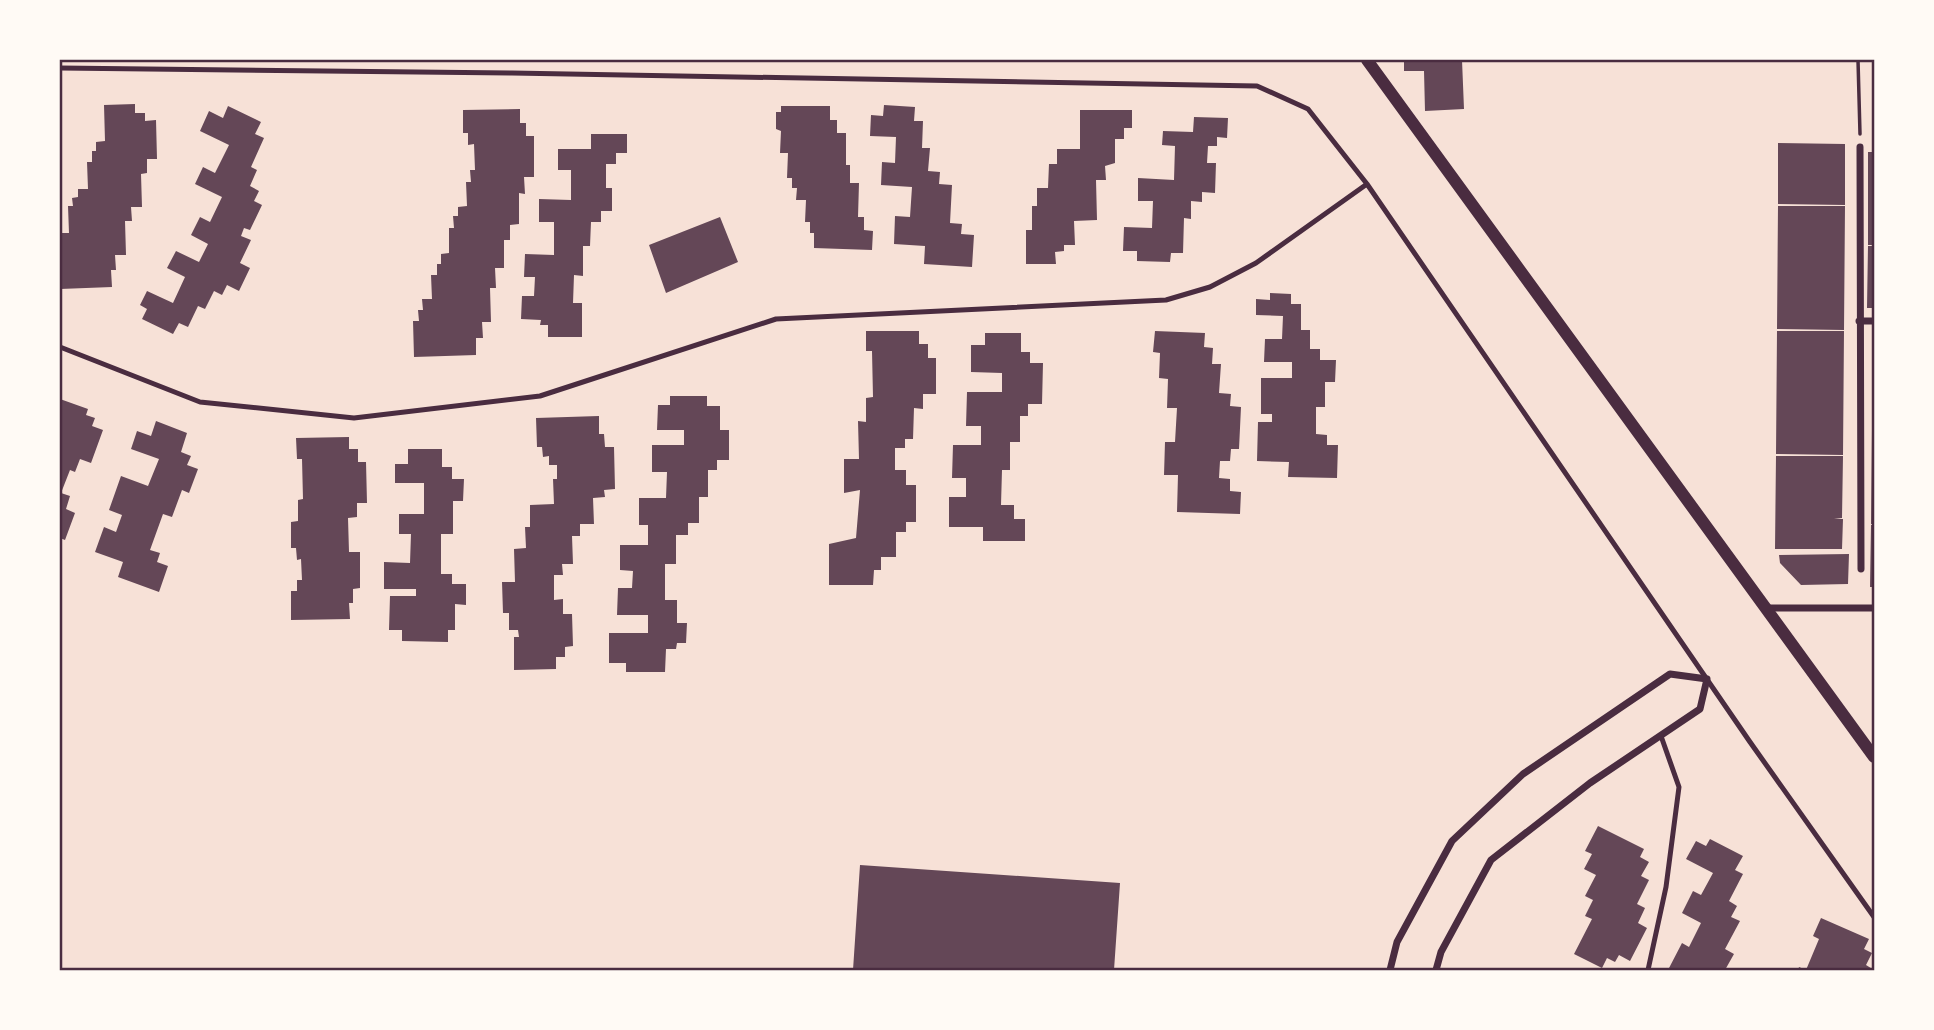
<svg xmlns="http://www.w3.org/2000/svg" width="1934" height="1030" font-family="'PT Serif',serif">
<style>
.building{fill:#644757}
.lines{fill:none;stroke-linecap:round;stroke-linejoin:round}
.path{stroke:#4a2c40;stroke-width:3.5}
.service{stroke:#4a2c40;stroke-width:5}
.minor{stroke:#4a2c40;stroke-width:7}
.tertiary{stroke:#4a2c40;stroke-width:12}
.neatline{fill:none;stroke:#4a2c40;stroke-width:2.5}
</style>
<rect width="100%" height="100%" fill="#f7e1d7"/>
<path class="building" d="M 1404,60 L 1462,60 L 1464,109 L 1425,111 L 1424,71 L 1404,71 Z
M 135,104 L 135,113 L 145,113 L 145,121 L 156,120 L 157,159 L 147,159 L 147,173 L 141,174 L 142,207 L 131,207 L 132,221 L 125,221 L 126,255 L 115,255 L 116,270 L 111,270 L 112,287 L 60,289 L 60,233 L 69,233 L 68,206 L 73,206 L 72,198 L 78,197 L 78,189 L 88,189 L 87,162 L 92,162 L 92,151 L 96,151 L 96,142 L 105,141 L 104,105 Z
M 884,105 L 915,107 L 914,121 L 923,121 L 922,148 L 930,148 L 928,171 L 940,172 L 939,184 L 952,185 L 950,223 L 962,224 L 961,234 L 974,235 L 972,267 L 924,264 L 925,246 L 894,244 L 895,216 L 910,217 L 912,187 L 881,185 L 882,162 L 895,163 L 896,137 L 870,136 L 871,115 L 883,116 Z
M 228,106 L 261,122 L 255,134 L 264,138 L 251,167 L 257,170 L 250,186 L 259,191 L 254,201 L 262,205 L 250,230 L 244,228 L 241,236 L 251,240 L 240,263 L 250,268 L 239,291 L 227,285 L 222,295 L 214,291 L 205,309 L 198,306 L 188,327 L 179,323 L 173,334 L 142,319 L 147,309 L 140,305 L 147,291 L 173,303 L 185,277 L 167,268 L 176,251 L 199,262 L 208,244 L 191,235 L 200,217 L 210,222 L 222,197 L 195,184 L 203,167 L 215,173 L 229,145 L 200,131 L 209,111 L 223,118 Z
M 781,106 L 830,106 L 830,120 L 837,120 L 837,133 L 846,133 L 846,165 L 850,165 L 850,183 L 859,183 L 858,217 L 864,217 L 864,230 L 873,231 L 872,250 L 814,248 L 814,233 L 810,233 L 810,222 L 805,222 L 806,200 L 796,200 L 797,188 L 792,188 L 792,178 L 787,178 L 788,153 L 780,153 L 781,131 L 776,129 L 776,112 L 781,112 Z
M 520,109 L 520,123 L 526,123 L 526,136 L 534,136 L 534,177 L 524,177 L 525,194 L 519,193 L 519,224 L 510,225 L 510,240 L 504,240 L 504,268 L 495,268 L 496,288 L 490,288 L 491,322 L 482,322 L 483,338 L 476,338 L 476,355 L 414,357 L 413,321 L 419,321 L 418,310 L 423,310 L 422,299 L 432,299 L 431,275 L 437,275 L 437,264 L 441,264 L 441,254 L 449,253 L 449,228 L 454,228 L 453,216 L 458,216 L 458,207 L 467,206 L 466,182 L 471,182 L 470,170 L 475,170 L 474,144 L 468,145 L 468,133 L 463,133 L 463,110 Z
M 1080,110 L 1132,110 L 1132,128 L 1124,128 L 1124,139 L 1115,139 L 1115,163 L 1105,166 L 1106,180 L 1096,180 L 1097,220 L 1074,221 L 1075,245 L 1064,245 L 1064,251 L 1055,252 L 1056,264 L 1026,264 L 1026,230 L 1032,230 L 1032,206 L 1037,206 L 1037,188 L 1048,188 L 1049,164 L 1057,164 L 1057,149 L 1080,149 Z
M 1194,117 L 1228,118 L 1227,138 L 1217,137 L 1217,146 L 1208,146 L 1207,163 L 1216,163 L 1215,193 L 1202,192 L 1202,202 L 1191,201 L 1191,219 L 1184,218 L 1183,253 L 1171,253 L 1170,262 L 1137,261 L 1137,251 L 1123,251 L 1124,227 L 1152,228 L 1153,201 L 1138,201 L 1138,178 L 1174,180 L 1175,146 L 1162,145 L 1163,131 L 1193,132 Z
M 591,134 L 627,134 L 627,153 L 616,153 L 616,164 L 606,164 L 606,188 L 612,188 L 612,211 L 601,211 L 601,222 L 591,222 L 590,246 L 583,246 L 583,276 L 574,275 L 573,303 L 582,303 L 582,337 L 548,337 L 548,325 L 540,325 L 541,320 L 521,319 L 522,296 L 534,296 L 535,277 L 524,277 L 525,254 L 554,255 L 554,222 L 539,222 L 539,199 L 571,200 L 571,170 L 558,170 L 558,149 L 591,149 Z
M 1778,143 L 1845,144 L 1845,205 L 1778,204 Z
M 1868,152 L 1874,152 L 1874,245 L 1868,245 Z
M 1778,206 L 1845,206 L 1844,330 L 1777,329 Z
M 720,217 L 738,262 L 666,293 L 649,245 Z
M 1868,246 L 1874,246 L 1874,308 L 1867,308 Z
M 1270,293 L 1291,294 L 1291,304 L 1301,304 L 1301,330 L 1310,330 L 1310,349 L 1320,349 L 1320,360 L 1336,360 L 1335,382 L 1325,382 L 1325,407 L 1316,407 L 1316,434 L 1327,435 L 1327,445 L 1338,445 L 1337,478 L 1288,477 L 1289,462 L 1257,461 L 1258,422 L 1272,422 L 1272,414 L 1261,414 L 1261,378 L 1292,378 L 1292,362 L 1264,362 L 1265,339 L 1282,339 L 1283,316 L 1256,315 L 1256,299 L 1270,300 Z
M 866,331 L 919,331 L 919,344 L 928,344 L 928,358 L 936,358 L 936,394 L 923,394 L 923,409 L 914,408 L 913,439 L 905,439 L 905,448 L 895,448 L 895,470 L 906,470 L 906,485 L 916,485 L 916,522 L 906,522 L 906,532 L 896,532 L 896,557 L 881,557 L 881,570 L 874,570 L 873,585 L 829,585 L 829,544 L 856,538 L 860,490 L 844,493 L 844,459 L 859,459 L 858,421 L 866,422 L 866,398 L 873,397 L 872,351 L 866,351 Z
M 1155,331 L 1205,333 L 1204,347 L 1213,348 L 1212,364 L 1221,364 L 1219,393 L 1231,394 L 1230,406 L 1241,407 L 1239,449 L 1231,449 L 1230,461 L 1220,461 L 1219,478 L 1230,479 L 1230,491 L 1241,492 L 1240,514 L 1177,512 L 1178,475 L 1164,475 L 1165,442 L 1175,442 L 1177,408 L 1167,408 L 1168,379 L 1159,378 L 1160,353 L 1153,352 Z
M 1777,331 L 1844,331 L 1843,455 L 1776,454 Z
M 985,333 L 1021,333 L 1021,352 L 1030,352 L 1030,363 L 1043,363 L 1042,404 L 1028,404 L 1028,416 L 1020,416 L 1020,442 L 1010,442 L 1010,470 L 1002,470 L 1001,505 L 1014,505 L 1014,519 L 1025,519 L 1025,541 L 983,541 L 983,527 L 949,527 L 949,497 L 966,497 L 966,478 L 952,478 L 953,445 L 981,445 L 981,426 L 966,426 L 967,392 L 1002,392 L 1002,373 L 971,372 L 971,345 L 985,345 Z
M 670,396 L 707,396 L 707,406 L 720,406 L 720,430 L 729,430 L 729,460 L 717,460 L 717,470 L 708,470 L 708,497 L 699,497 L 699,523 L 688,523 L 688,535 L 676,535 L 676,564 L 665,564 L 665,600 L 677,600 L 677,623 L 687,623 L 686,643 L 677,643 L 676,649 L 666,649 L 665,672 L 626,672 L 626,663 L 609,663 L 609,633 L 648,633 L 648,615 L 617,615 L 618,588 L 632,588 L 633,571 L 620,570 L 620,545 L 648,545 L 648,525 L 639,525 L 639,498 L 666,498 L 667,472 L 652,472 L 652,445 L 684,445 L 684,430 L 657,430 L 658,405 L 670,405 Z
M 60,399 L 88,409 L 86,415 L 95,418 L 92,426 L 103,430 L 91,463 L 80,459 L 75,472 L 70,470 L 61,493 L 70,496 L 66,509 L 75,513 L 65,540 L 60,538 Z
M 599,416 L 599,434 L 604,434 L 605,447 L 614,447 L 615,489 L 604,490 L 605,497 L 593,498 L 594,524 L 580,524 L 580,536 L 572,536 L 573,564 L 562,564 L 563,575 L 554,575 L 554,600 L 563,599 L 563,614 L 572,614 L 573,646 L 565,647 L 565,657 L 556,657 L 556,669 L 514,670 L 514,637 L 519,637 L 518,630 L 509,630 L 509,613 L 503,613 L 502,582 L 515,582 L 514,549 L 526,548 L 525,527 L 530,527 L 530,505 L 554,504 L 553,479 L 557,479 L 557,465 L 549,465 L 549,456 L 543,457 L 542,447 L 537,447 L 536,418 Z
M 156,421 L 187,433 L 181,452 L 191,456 L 187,465 L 198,469 L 189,493 L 182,490 L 172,517 L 163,514 L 150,550 L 160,553 L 157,562 L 168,566 L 159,592 L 118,577 L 123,562 L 95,552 L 104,527 L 116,532 L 122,515 L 109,510 L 121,476 L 148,486 L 159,459 L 131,449 L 137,431 L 151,436 Z
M 1872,431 L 1874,431 L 1874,524 L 1871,524 Z
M 349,437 L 349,449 L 358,449 L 358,462 L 366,462 L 367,503 L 357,503 L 357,517 L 348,518 L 349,552 L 360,552 L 360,588 L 353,589 L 353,603 L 349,603 L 350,619 L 291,620 L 291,591 L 297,591 L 297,580 L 302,580 L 301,559 L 297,560 L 296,548 L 291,548 L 291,522 L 298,521 L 298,500 L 303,499 L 302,459 L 297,459 L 296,438 Z
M 408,449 L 442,449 L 442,467 L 452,467 L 452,479 L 464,479 L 463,501 L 453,501 L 453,534 L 441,534 L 441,574 L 452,574 L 452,584 L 466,584 L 466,605 L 455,604 L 455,630 L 448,630 L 448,642 L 402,641 L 402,630 L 389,630 L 390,596 L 416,596 L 416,589 L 384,589 L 384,562 L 410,563 L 411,534 L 399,534 L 399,514 L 424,514 L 424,483 L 395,483 L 395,464 L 408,464 Z
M 1776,456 L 1843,456 L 1842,518 L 1834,519 L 1843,519 L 1842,549 L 1775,549 Z
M 1871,525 L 1874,525 L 1874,587 L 1870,587 Z
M 1849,554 L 1848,584 L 1801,585 L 1780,563 L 1779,555 Z
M 1598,826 L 1644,849 L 1640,857 L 1649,862 L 1641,876 L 1649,880 L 1637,904 L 1645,908 L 1638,923 L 1647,928 L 1630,961 L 1619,955 L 1615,962 L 1607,958 L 1602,968 L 1574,954 L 1592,919 L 1585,916 L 1593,900 L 1585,896 L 1596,875 L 1584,869 L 1592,854 L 1585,851 Z
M 1710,839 L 1743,856 L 1735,870 L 1743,874 L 1729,901 L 1737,906 L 1731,917 L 1740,921 L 1725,949 L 1734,954 L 1725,970 L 1668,970 L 1682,943 L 1689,947 L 1701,923 L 1682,913 L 1693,891 L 1701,895 L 1713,873 L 1686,859 L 1696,841 L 1706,846 Z
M 860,865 L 1120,883 L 1114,970 L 853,970 Z
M 1821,918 L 1869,939 L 1864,949 L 1872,953 L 1866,965 L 1874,970 L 1798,970 L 1799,967 L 1806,970 L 1819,939 L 1813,936 Z"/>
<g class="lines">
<path class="path" d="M 1858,60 L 1860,134"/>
<path class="service" d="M 60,68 L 512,73 L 1257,86 L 1308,109 L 1367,184 L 1750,742 L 1874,917
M 60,347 L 200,402 L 354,418 L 540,396 L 776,319 L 1166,300 L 1210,287 L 1256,263 L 1367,184
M 1648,970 L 1666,887 L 1679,787 L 1661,736"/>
<path class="minor" d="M 1860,147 L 1861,569
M 1859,321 L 1874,321
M 1767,608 L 1874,608
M 1390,970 L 1397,942 L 1452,841 L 1523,774 L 1670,674 L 1707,679 L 1700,709 L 1590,783 L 1491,860 L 1441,952 L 1436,970"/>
<path class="tertiary" d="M 1367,60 L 1874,757"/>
</g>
<rect width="1934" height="1030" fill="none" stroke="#fffaf5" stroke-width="122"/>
<rect x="61" y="61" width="1812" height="908" class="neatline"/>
</svg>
